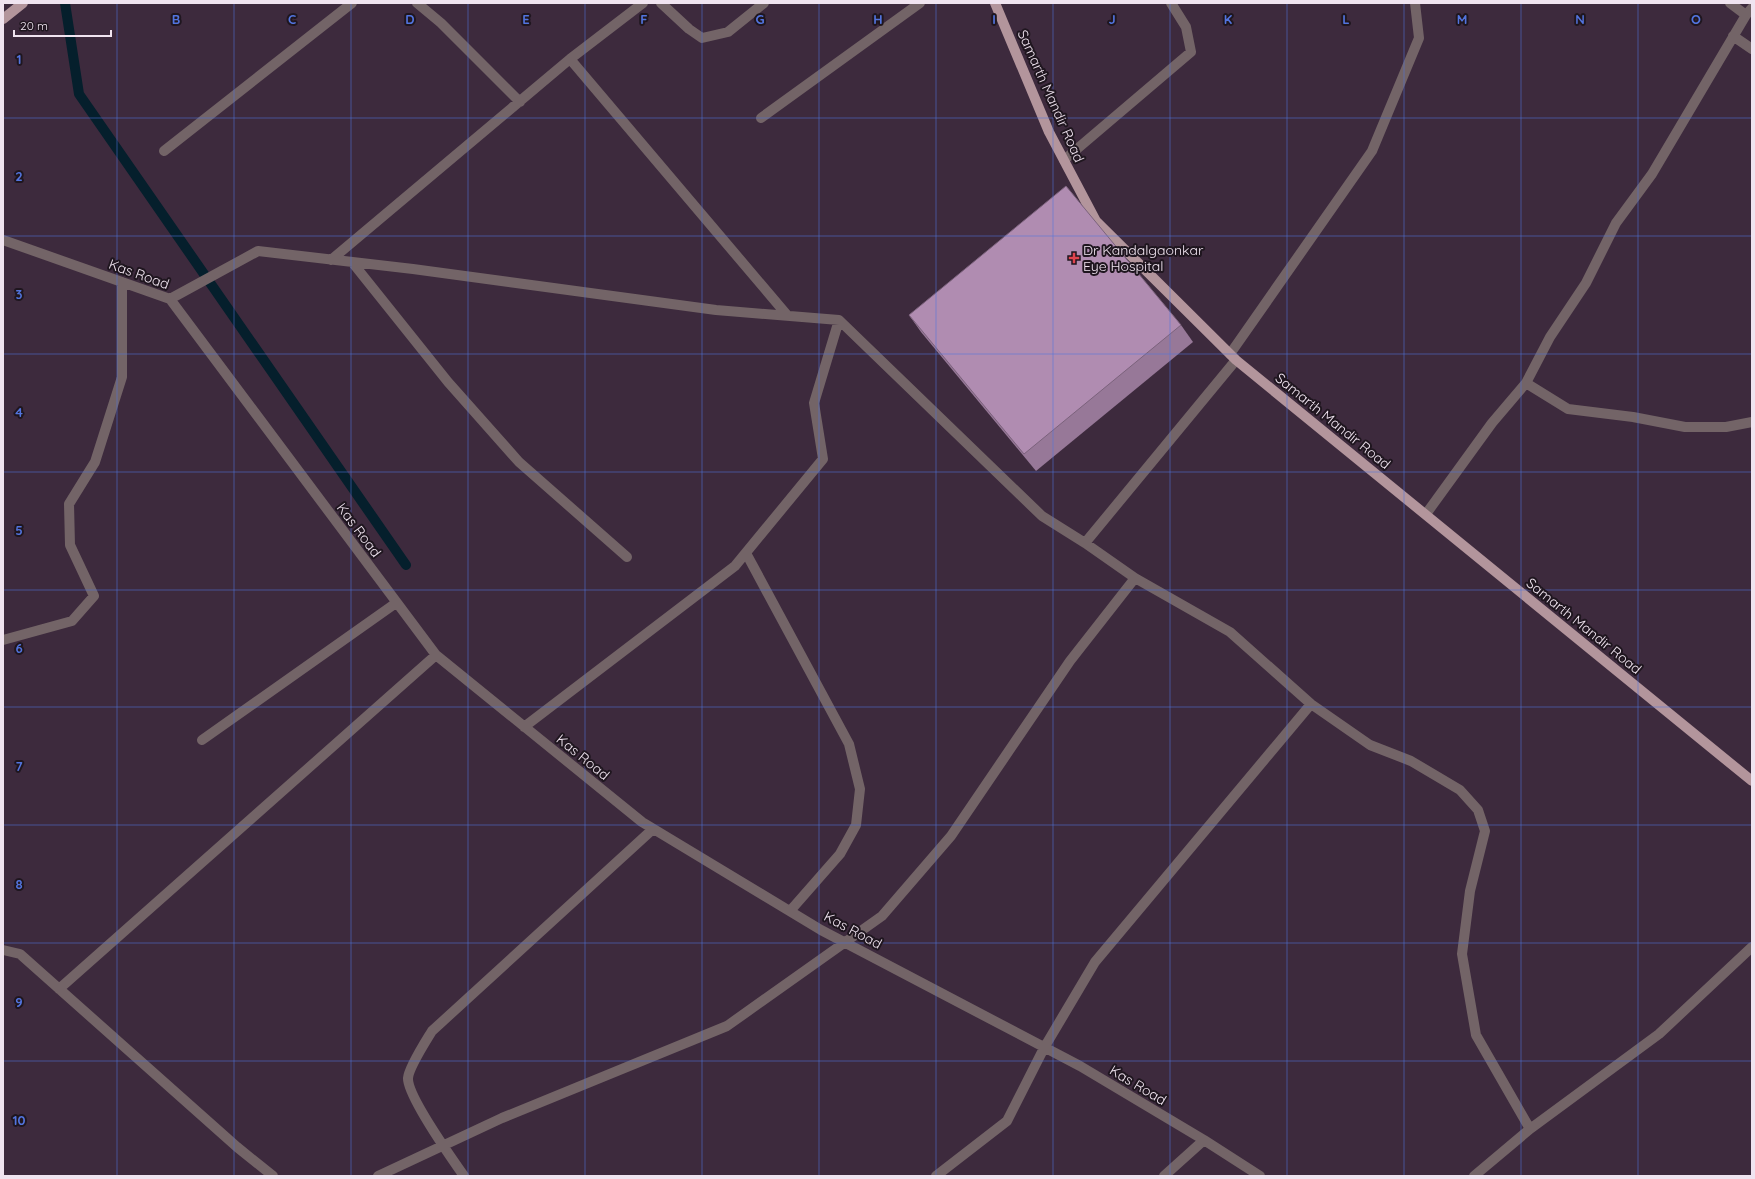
<svg xmlns="http://www.w3.org/2000/svg" width="1755" height="1179" font-family="Quicksand,sans-serif">
<style>
.lines{fill:none;stroke-linecap:round;stroke-linejoin:round}
.stream{stroke:#051f2c;stroke-width:10}
.minor{stroke:#736467;stroke-width:10}
.major{stroke:#b3959c;stroke-width:10}
.wall{fill:#977898}
.building{fill:#b08cb1;stroke:#7b627c}
.grid{fill:none;stroke:#5274de;stroke-width:1;stroke-opacity:0.55}
.health-dot{fill:#e0444e;stroke:#1f161f;stroke-width:1.5}
.labels{text-anchor:middle;dominant-baseline:central;stroke-width:4;stroke-linejoin:round;paint-order:stroke}
.street-label{font-size:14px;fill:#f0e4f0;stroke:#1f161f}
.poi-label{font-size:14px;fill:#f0e4f0;stroke:#1f161f;text-anchor:start}
.grid-label{font-size:13px;text-anchor:middle;font-weight:bold;fill:#5274de;stroke:#1f161f;stroke-width:4;stroke-linejoin:round;paint-order:stroke}
</style>
<rect width="100%" height="100%" fill="#3d2a3d"/>
<g class="lines">
<path class="stream" d="M 65,3 L 79,94 L 406,565"/>
<path class="minor" d="M 417,3 L 441,23 L 520,102
M 661,3 L 689,29 L 702,38 L 728,32 L 764,3
M 1730,3 L 1746,15 L 1752,8
M 1733,36 L 1752,49
M 570,59 L 787,315
M 761,118 L 920,3
M 164,151 L 352,3
M 1064,160 L 1191,52 L 1186,27 L 1171,3
M 3,240 L 170,299 L 436,655 L 642,822 L 821,930 L 1080,1066 L 1204,1140 L 1260,1176
M 331,260 L 570,59 L 643,3
M 352,262 L 448,382 L 519,462 L 627,557
M 170,299 L 258,251 L 413,269 L 716,310 L 839,320 L 1042,516 L 1085,543 L 1236,360
M 1230,354 L 1372,151 L 1419,38 L 1415,3
M 1526,383 L 1568,409 L 1633,417 L 1685,427 L 1726,427 L 1752,422
M 1426,514 L 1492,423 L 1526,383 L 1550,337 L 1586,283 L 1616,223 L 1652,174 L 1746,15
M 746,553 L 849,744 L 860,789 L 856,825 L 840,854 L 790,911
M 1135,578 L 1230,632 L 1311,704 L 1370,745 L 1411,761 L 1460,790 L 1478,810 L 1485,831 L 1470,891 L 1462,954 L 1476,1035 L 1530,1129
M 3,640 L 72,621 L 94,596 L 70,545 L 69,504 L 95,462 L 122,377 L 122,282
M 524,727 L 735,566 L 823,459 L 814,403 L 839,320
M 202,740 L 396,603
M 3,950 L 20,954 L 237,1147 L 273,1176
M 59,989 L 436,655
M 378,1176 L 502,1118 L 727,1026 L 882,916 L 951,836 L 1070,661 L 1135,578 L 1085,543
M 464,1176 C 452,1159 407,1095 408,1078 C 409,1067 426,1041 432,1031 L 653,829
M 936,1176 L 1007,1121 L 1044,1048 L 1095,962 L 1311,704
M 1164,1176 L 1204,1140
M 1474,1176 L 1530,1129 L 1659,1034 L 1752,947"/>
<path class="major" d="M 995,3 L 1049,132 L 1096,221 L 1236,360 L 1752,781
M 3,19 L 23,3"/>
</g>
<path class="wall" d="M 909,315 L 1181,325 L 1193,342 L 1036,471 L 921,332 Z"/>
<path class="building" d="M 1066,186 L 1181,325 L 1024,454 L 909,315 Z"/>
<path class="grid" d="M 117,3 L 117,1176M 234,3 L 234,1176M 351,3 L 351,1176M 468,3 L 468,1176M 585,3 L 585,1176M 702,3 L 702,1176M 819,3 L 819,1176M 936,3 L 936,1176M 1053,3 L 1053,1176M 1170,3 L 1170,1176M 1287,3 L 1287,1176M 1404,3 L 1404,1176M 1521,3 L 1521,1176M 1638,3 L 1638,1176M 3,118 L 1752,118M 3,236 L 1752,236M 3,354 L 1752,354M 3,472 L 1752,472M 3,590 L 1752,590M 3,707 L 1752,707M 3,825 L 1752,825M 3,943 L 1752,943M 3,1061 L 1752,1061"/>
<path class="health-dot" d="M1072 252h4v4h4v4h-4v4h-4v-4h-4v-4h4z"/>
<g class="labels">
<g class="street-label">
<text transform="translate(1051 96) rotate(66)">Samarth Mandir Road</text>
<text transform="translate(139 274) rotate(20)">Kas Road</text>
<text transform="translate(1333 421) rotate(39)">Samarth Mandir Road</text>
<text transform="translate(359 530) rotate(53)">Kas Road</text>
<text transform="translate(1584 626) rotate(39)">Samarth Mandir Road</text>
<text transform="translate(583 757) rotate(39)">Kas Road</text>
<text transform="translate(853 930) rotate(28)">Kas Road</text>
<text transform="translate(1138 1085) rotate(31)">Kas Road</text>
</g>
<g class="poi-label">
<text x="1083" y="250">Dr Kandalgaonkar<tspan x="1083" dy="16">Eye Hospital</tspan></text>
</g>
</g>
<g class="grid-label">
<text x="176" y="24">B</text>
<text x="292" y="24">C</text>
<text x="410" y="24">D</text>
<text x="526" y="24">E</text>
<text x="644" y="24">F</text>
<text x="760" y="24">G</text>
<text x="878" y="24">H</text>
<text x="994" y="24">I</text>
<text x="1112" y="24">J</text>
<text x="1228" y="24">K</text>
<text x="1346" y="24">L</text>
<text x="1462" y="24">M</text>
<text x="1580" y="24">N</text>
<text x="1696" y="24">O</text>
<text x="19" y="64">1</text>
<text x="19" y="181">2</text>
<text x="19" y="299">3</text>
<text x="19" y="417">4</text>
<text x="19" y="535">5</text>
<text x="19" y="653">6</text>
<text x="19" y="771">7</text>
<text x="19" y="889">8</text>
<text x="19" y="1007">9</text>
<text x="19" y="1125">10</text>
</g>
<rect width="1755" height="1179" fill="none" stroke="#f0e4f0" stroke-width="8"/>
<path d="M14 30v6h97v-6" fill="none" stroke="#f0e4f0" stroke-width="2"/>
<text x="20" y="30" font-size="12" fill="#f0e4f0" stroke="#1f161f" stroke-width="3" paint-order="stroke">20 m</text>
</svg>
